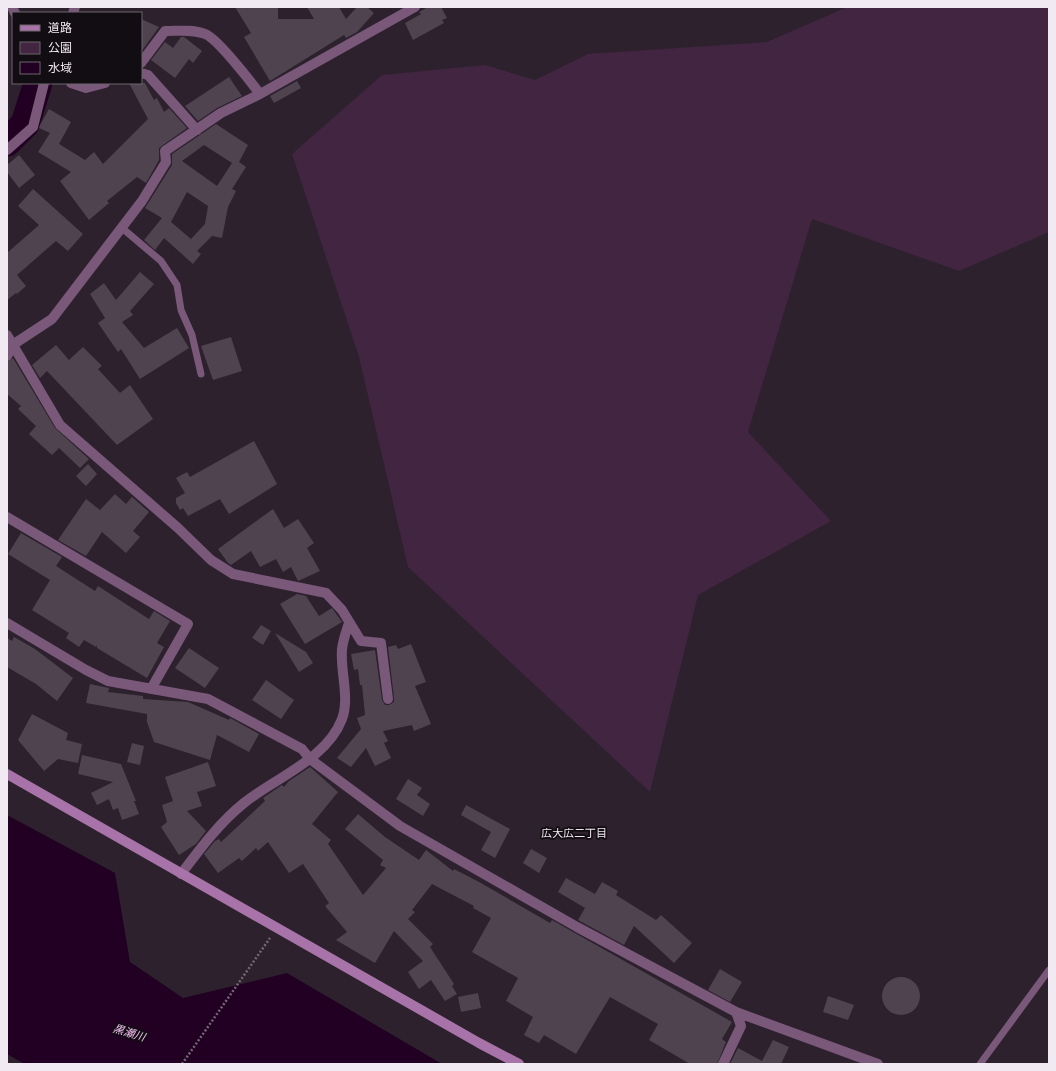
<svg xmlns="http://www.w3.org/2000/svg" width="1056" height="1071" font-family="Signika,'Noto Sans JP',sans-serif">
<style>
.green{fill:#412541}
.water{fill:#210023}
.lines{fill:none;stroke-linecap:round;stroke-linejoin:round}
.river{stroke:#210023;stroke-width:29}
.building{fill:#504350;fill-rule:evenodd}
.path{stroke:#736873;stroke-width:2.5;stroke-dasharray:2 2;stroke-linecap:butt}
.lane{stroke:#795879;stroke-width:7}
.street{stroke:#795879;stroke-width:10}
.secondary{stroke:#a873a8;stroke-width:10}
.labels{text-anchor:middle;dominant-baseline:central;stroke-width:3.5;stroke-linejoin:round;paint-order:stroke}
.neighbourhood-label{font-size:11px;fill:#f2eaf2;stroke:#120d12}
.water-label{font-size:11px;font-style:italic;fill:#f8c3f8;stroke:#120d12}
</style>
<rect width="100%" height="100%" fill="#2d212d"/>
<path class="green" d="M 847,7 L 1049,7 L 1049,232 L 959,271 L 812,219 L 748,432 L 831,521 L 698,595 L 650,792 L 408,567 L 359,357 L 292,154 L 382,75 L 485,65 L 535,80 L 588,54 L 767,42 Z"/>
<path class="water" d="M 7,815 L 115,873 L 130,962 L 183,998 L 287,973 L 442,1064 L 25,1064 L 7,1054 Z"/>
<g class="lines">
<path class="river" d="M 7,142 L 25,124 L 38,83"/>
</g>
<path class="building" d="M 235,7 L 278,7 L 278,19 L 314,19 L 307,7 L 339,7 L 346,19 L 357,7 L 367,7 L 374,13 L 357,32 L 346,38 L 344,35 L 270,81 L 244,37 L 251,33 Z
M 428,7 L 441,7 L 447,18 L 442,20 L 444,23 L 413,40 L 405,23 L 421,14 L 419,12 Z
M 141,19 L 159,27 L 141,52 Z
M 181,37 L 184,37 L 202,51 L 193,63 L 189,59 L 175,78 L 151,60 L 165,42 L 173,48 Z
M 229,77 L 242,96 L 217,108 L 198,121 L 185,106 Z
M 297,81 L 301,88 L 274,103 L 270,96 Z
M 129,83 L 145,83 L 154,100 L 157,98 L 164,112 L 169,108 L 187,128 L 159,148 L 159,160 L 146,183 L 137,177 L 107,201 L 109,203 L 89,220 L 60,181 L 71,172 L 38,152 L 50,133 L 39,128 L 40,125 L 49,109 L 71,122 L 59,144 L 85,160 L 94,152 L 103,164 L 148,119 Z
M 216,124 L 248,145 L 239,162 L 246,167 L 232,189 L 236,191 L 228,207 L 222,238 L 212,236 L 197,251 L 201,254 L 193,264 L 164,238 L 155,250 L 144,240 L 162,218 L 145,208 L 172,165 L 172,154 ZM 204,145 L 232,163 L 217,186 L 182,161 ZM 187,192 L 208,206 L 205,224 L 191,239 L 171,222 Z
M 19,155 L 35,175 L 19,188 L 7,172 L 7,165 Z
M 33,189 L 83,234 L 68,251 L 56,241 L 17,275 L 26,286 L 17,294 L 16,293 L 7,300 L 7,253 L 39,225 L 18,206 Z
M 140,272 L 154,284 L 130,311 L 133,315 L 122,322 L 144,348 L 177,328 L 189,348 L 140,379 L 121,349 L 118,352 L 98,323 L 105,318 L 90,294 L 104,283 L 116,300 Z
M 231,337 L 242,371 L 213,380 L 201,346 Z
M 56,345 L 69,360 L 83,347 L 102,366 L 98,369 L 120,393 L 130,385 L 153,419 L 117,445 L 47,371 L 40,378 L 32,365 Z
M 13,358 L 55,428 L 89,459 L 80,468 L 59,448 L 52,455 L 29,434 L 36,426 L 18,409 L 21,406 L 7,394 L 7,362 Z
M 254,441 L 277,484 L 229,514 L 220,499 L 188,516 L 183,508 L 180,510 L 176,503 L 176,498 L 185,493 L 176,478 L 187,472 L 190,477 Z
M 88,464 L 97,474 L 86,486 L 76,476 Z
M 115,494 L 126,504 L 132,497 L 149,512 L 133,531 L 140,537 L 126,553 L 102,532 L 86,556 L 58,540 L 86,499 L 100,510 Z
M 273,509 L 284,528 L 298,519 L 314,543 L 307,548 L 320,571 L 298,581 L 291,567 L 283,572 L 276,559 L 260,567 L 251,551 L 231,565 L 228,563 L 218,549 Z
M 21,533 L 62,557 L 56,566 L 95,591 L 98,586 L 149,619 L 154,611 L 170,621 L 157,643 L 164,647 L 147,678 L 97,648 L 97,645 L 96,647 L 84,640 L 79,647 L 66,638 L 69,633 L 32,610 L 50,580 L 8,554 Z
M 297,594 L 306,596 L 319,616 L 332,608 L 342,622 L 305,644 L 280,604 Z
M 261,625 L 271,631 L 263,645 L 252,638 Z
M 275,633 L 306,652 L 313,663 L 299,672 Z
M 14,637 L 35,649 L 73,678 L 57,701 L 36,684 L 7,667 L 7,638 L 12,641 Z
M 411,644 L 426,682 L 415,686 L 431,724 L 414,731 L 412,725 L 383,731 L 388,741 L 384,743 L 391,758 L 375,766 L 366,748 L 351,767 L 337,758 L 361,729 L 357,718 L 365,715 L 362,685 L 360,685 L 358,669 L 354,670 L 351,654 L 375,650 L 382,700 L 385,705 L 389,705 L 394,702 L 394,698 L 388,647 L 396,645 L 398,649 Z
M 189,648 L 219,668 L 205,688 L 175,668 Z
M 266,680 L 294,700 L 281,719 L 252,700 Z
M 90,684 L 109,688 L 108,692 L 143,696 L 143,699 L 188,702 L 229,720 L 230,718 L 259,734 L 249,752 L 217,735 L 210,760 L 154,742 L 147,722 L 147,714 L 86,703 Z
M 32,714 L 68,733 L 66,740 L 82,744 L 78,763 L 58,759 L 44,771 L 18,740 Z
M 132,743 L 144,746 L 140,765 L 127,762 Z
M 82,755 L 121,764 L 136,801 L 134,801 L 139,814 L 122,820 L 118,808 L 113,810 L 109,799 L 97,805 L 91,793 L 113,782 L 78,774 Z
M 208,762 L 216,786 L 197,792 L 202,806 L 187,811 L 206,831 L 196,844 L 179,855 L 161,827 L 167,822 L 162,805 L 173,801 L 165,777 Z
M 310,767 L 338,792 L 312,824 L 331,840 L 328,844 L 363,895 L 386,868 L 380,865 L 383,860 L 345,829 L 358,814 L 385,837 L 419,860 L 426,850 L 453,871 L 454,869 L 481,883 L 550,923 L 552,920 L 732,1022 L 722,1039 L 726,1042 L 717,1064 L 690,1064 L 649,1040 L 658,1024 L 610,997 L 576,1054 L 544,1035 L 539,1043 L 524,1035 L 533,1017 L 506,1001 L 518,978 L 472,952 L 491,918 L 473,908 L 474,906 L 432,884 L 412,910 L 415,912 L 408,919 L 433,944 L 430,947 L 454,984 L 452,986 L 457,994 L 445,1001 L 431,980 L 419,989 L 408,972 L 423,961 L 394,931 L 375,963 L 336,940 L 347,932 L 325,906 L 329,903 L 303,864 L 289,873 L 268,842 L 258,851 L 256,848 L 242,861 L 239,858 L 218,873 L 204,854 L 215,841 L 219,839 L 221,842 L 265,801 L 263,798 L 282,785 L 284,787 L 289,781 Z
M 408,779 L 422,788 L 417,795 L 430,804 L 423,816 L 396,799 Z
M 466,805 L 510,829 L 495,858 L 481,850 L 491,832 L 461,815 Z
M 531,849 L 547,858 L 539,873 L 523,863 Z
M 566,878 L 595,894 L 602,882 L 618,891 L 616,895 L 656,920 L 661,915 L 692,943 L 674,963 L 634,926 L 624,945 L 578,920 L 585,908 L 558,892 Z
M 720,969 L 742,982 L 730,1002 L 708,990 Z
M882 996a19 19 0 1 1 38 0a19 19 0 1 1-38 0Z
M 478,993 L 481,1008 L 461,1012 L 458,997 Z
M 828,996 L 854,1005 L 848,1020 L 823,1012 Z
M 773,1040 L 789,1047 L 781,1064 L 730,1064 L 738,1048 L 762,1061 Z"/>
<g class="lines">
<path class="path" d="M 182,1064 L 270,938"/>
<path class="lane" d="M 122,228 L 161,261 L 177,285 L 181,310 L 192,335 L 201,374
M 980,1064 L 1049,970"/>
<path class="street" d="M 12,7 L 15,13
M 73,13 L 75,7
M 141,63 L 165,31 C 178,31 193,29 205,34 C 217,38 251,82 260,94
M 141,73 L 148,75 L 197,130
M 71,83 L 86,88 L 105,83
M 7,150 L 33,127 L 44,83
M 7,335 L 60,425 L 178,528 L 211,560 L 233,574 L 326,593 L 342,610 L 361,641 L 381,643 L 388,699
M 7,356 L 14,344 L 52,319 L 142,201 L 166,162 L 165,151 L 221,113 L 260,94 L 415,7
M 7,517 L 188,624 L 151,689
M 7,623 L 86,670 L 108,681 L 208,699 L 302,749 L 310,759 L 400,826 L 577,927 L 736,1012 L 741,1026 L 723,1064
M 181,874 C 200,849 219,823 244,803 C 275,778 327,759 342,719 C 350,698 340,671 342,649 C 343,640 346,632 349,623
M 736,1012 L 878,1064"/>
<path class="secondary" d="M 7,774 L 479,1043 L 519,1064"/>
</g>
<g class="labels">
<g class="neighbourhood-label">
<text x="574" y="833">広大広二丁目</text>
</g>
<g class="water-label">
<text transform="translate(129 1033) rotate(17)">黒瀬川</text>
</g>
</g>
<rect width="1056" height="1071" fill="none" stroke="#f2eaf2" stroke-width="16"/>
<rect x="12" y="12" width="130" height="72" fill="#120d12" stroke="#6c656c"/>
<rect x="20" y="25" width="20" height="6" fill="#a873a8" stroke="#6c656c"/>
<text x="48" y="32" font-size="12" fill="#f2eaf2">道路</text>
<rect x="20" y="42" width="20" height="12" fill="#412541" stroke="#6c656c"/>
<text x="48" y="52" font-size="12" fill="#f2eaf2">公園</text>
<rect x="20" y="62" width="20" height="12" fill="#210023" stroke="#6c656c"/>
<text x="48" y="72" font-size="12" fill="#f2eaf2">水域</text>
</svg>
